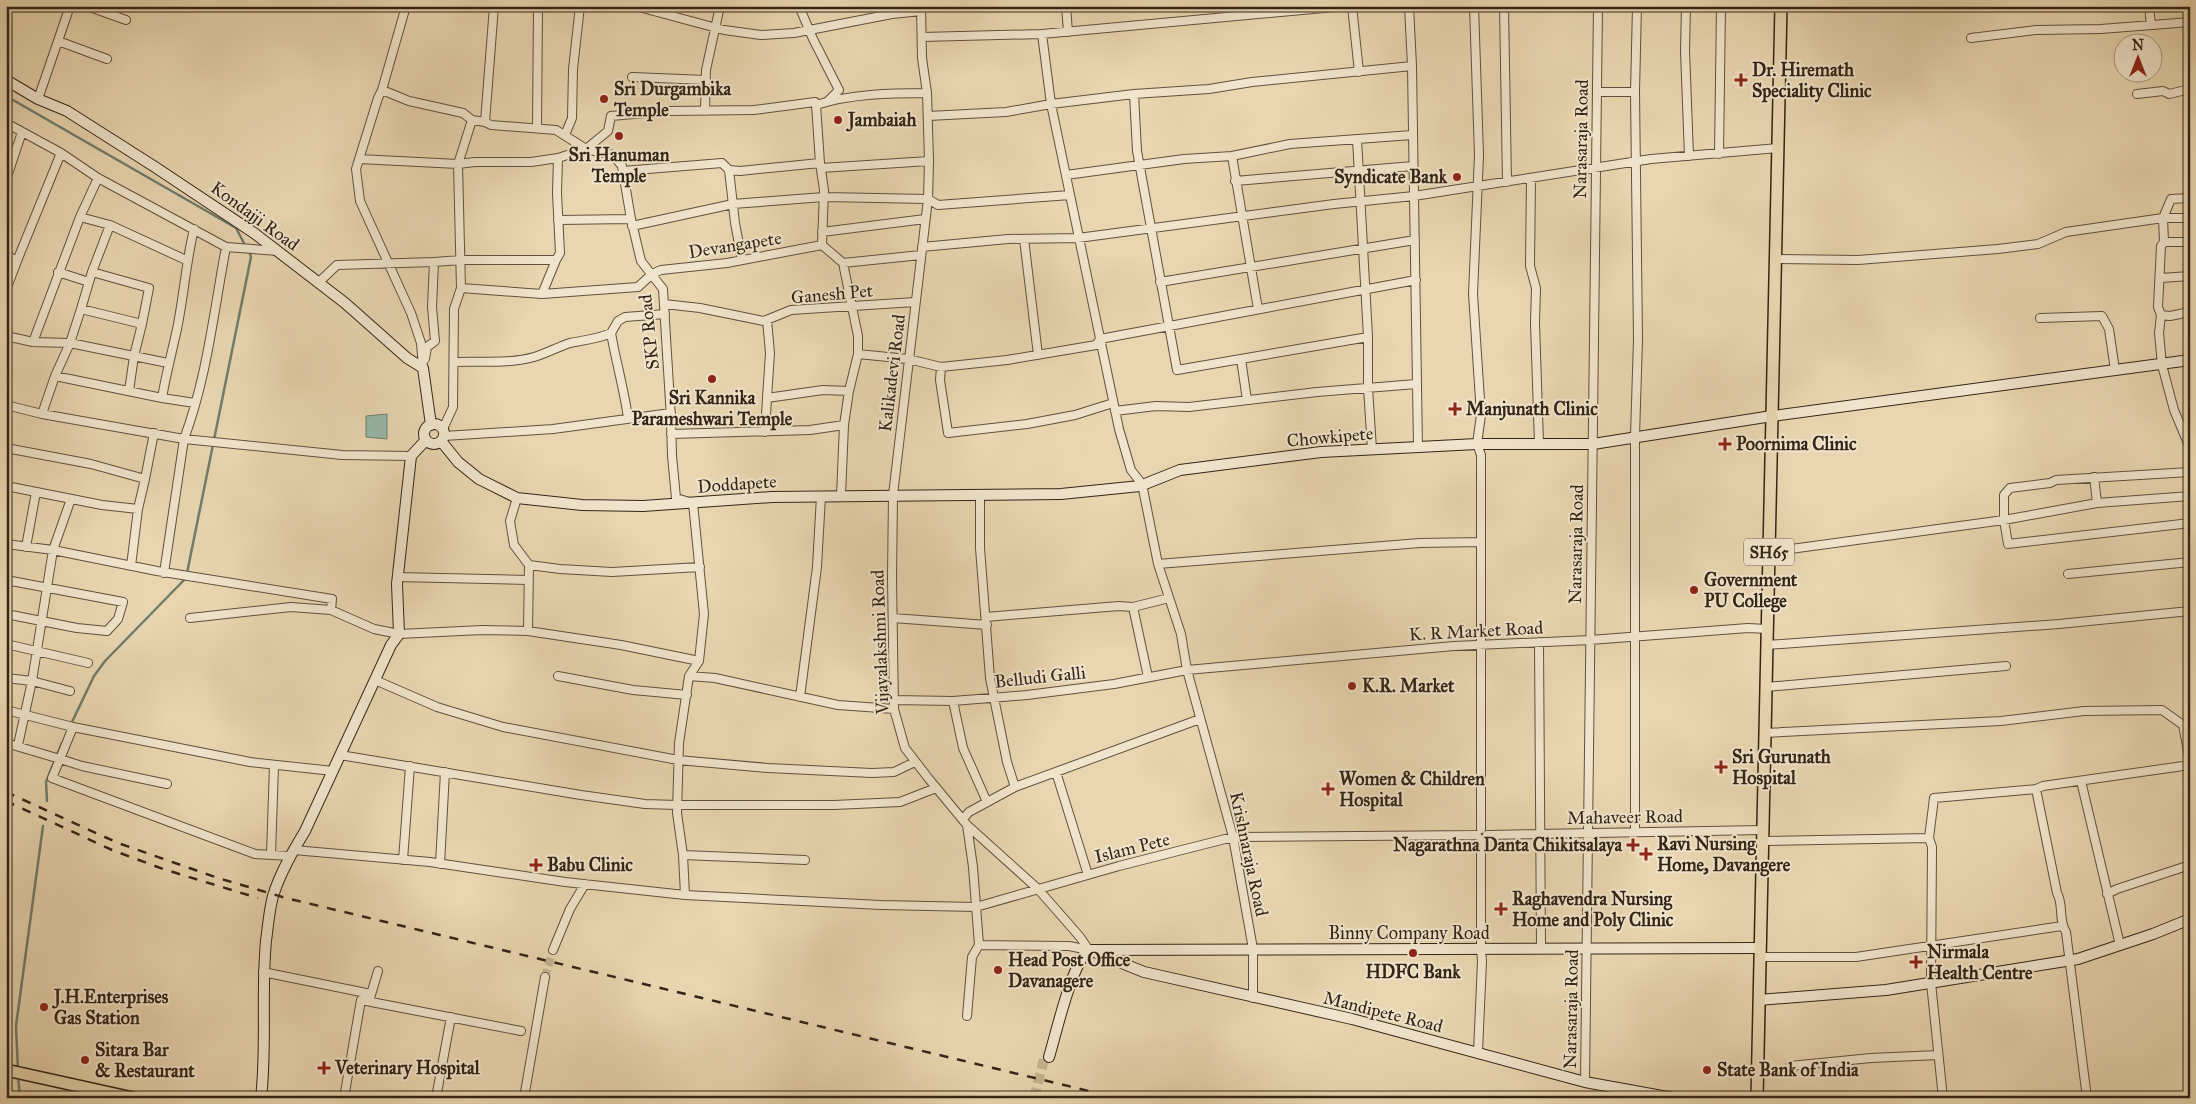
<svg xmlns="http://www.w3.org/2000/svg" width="2196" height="1104" font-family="'IM FELL Great Primer',serif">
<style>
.water{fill:#97b9aa;stroke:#6f7d6f}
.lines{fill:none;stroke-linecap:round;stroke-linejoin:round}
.stream{stroke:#6f7d6f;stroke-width:2.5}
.street-tunnel{stroke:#c5b291;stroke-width:8;stroke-dasharray:8 4;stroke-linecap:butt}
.secondary-tunnel{stroke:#c5b291;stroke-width:10;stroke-dasharray:10 5;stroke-linecap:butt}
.street-casing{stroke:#61503d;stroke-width:10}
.secondary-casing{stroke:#342417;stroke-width:12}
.primary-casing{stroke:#342417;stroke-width:14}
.street{stroke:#f1e4cc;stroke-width:8}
.secondary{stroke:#f1e4cc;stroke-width:10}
.primary{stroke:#e9d6b0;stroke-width:11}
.rail{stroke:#342417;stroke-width:2.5;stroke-dasharray:9 9;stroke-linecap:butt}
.poi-dot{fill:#8f2418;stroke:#f1e4cc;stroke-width:2}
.labels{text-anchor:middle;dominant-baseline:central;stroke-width:4;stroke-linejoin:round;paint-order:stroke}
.shield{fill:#f1e4cc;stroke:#6d5e4d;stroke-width:1}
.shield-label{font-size:16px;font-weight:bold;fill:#342417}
.poi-label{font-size:18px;font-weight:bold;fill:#342417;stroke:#f1e4cc;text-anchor:start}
.street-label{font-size:18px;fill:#342417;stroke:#f1e4cc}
</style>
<rect width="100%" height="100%" fill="#e9d6b0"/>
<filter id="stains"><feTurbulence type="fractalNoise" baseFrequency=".004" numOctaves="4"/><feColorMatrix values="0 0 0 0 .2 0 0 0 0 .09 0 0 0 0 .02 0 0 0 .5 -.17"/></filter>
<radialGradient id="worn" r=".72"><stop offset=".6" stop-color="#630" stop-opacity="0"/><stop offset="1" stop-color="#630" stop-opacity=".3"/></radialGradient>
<path class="water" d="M 387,414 L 387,439 L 366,437 L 366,416 Z"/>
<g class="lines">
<path class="stream" d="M 6,96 L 236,228 L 246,247
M 71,724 L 94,676 L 105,661 L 186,578 L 251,257 L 249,251
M 47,801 L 46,782 L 62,743
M 18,1070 L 16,1026 L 43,826
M 18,1076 L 20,1098"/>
<path class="street-tunnel" d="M 545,977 L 553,950"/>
<path class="secondary-tunnel" d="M 1034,1098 L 1045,1055"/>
<g class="street-casing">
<path id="street" d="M 87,6 L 126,20
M 406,6 L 382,90 L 378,98 L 356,169 L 360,201 L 411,313 L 421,343 L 423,368
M 635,6 L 724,30 L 761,35 L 794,33 L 892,14 L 921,11
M 799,6 L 813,39 L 839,90 L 828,101
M 921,6 L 922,58 L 927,93 L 929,161 L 928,199 L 893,495 L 892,578 L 894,709 L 905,748 L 929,779 L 967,825 L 1038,889 L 1080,937 L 1089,950
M 1066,6 L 1068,32
M 1352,6 L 1359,72
M 1409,6 L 1412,66
M 1474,6 L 1479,155 L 1473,294 L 1481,415 L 1477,444 L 1481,455 L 1481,829
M 1504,6 L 1507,182
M 1686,6 L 1685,51 L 1689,156
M 2149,6 L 2151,25
M 1042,34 L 1051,104 L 1119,429 L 1131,470 L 1142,484 L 1158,564 L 1181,634 L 1187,670 L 1233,837 L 1253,949 L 1253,998
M 922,37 L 1042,34 L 1346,6
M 1971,38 L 2036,30 L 2101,29 L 2190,22
M 58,41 L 107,59
M 632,77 L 706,80
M 382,90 L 409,101 L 463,113 L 472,120
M 1597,92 L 1635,92
M 1134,94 L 1137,151 L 1177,370 L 1368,337 L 1357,139
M 2137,94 L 2163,91 L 2169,94 L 2190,89
M 38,99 L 70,6
M 816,105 L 820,163 L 824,190 L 822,245 L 843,263 L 858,336 L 858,354 L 908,359 L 941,367 L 1007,360 L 1096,345 L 1100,339 L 1416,280
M 705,111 L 706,70 L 720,6
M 928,116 L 1006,112 L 1051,104 L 1134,94 L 1209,89 L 1252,82 L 1412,66 L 1414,196 L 1651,159 L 1778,148
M 485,122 L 494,6
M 6,123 L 61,153 L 98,178 L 226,247 C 214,310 207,378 184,439 L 164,573
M 537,128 L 538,6
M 565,135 L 572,118 L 573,69 L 580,6
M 586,149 L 613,155 L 622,166 L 631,219 L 641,261 L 663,289 L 671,418 L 672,456 L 676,498 L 693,503 L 704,614 L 699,661 L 689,676 L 679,743 L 677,813 L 683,855 L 685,895
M 586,149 L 608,131 L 611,116 L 668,111 L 754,110 L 815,102 L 816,105 C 850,94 891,93 927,93
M 1719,154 L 1721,6
M 1232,156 L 1290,144 L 1412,135
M 359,159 L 458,164 L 475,162 L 531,162 L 558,158 L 586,149 L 556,130 L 491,125 L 485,122 L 472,120 L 458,164 L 461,288 L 454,309 L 453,407 L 443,429
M 821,168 L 929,161
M 729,170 L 735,223 L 742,260
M 623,171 L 722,163 L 729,170 L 740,171 L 820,163
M 1066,175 L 1184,159 L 1232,156 L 1258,309
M 1531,178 L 1530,266 L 1536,288 L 1535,323 L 1539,444
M 6,180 L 22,132
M 1235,181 L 1413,166
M 2190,198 L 2171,199 L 2163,218 L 2164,242 L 2161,246 L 2158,307 L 2161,315 L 2159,333 L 2162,365 L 2174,410 L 2190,448
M 80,217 L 110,225
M 558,220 L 631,219
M 632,226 L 733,204 L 824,197 L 928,199 L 938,205 L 1070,195
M 194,229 C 186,262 184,295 177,329 C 172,352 166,374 162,398 L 195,403
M 822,232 L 925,219
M 1024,239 L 1038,355
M 2164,242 L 2190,242
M 226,247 L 278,251
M 922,247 L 1008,239 L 1078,238 L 1334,204 L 1414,196 L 1418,447
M 6,255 L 17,261 L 6,290
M 1776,259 L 1858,260 L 1998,249 L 2038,244 L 2066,232 L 2163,218 L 2190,218
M 17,261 L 61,153
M 843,263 L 921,255
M 58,272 L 89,282
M 92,272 L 110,225 L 186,260
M 2161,278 L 2190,276
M 1160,282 L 1415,240
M 318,283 L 337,265 L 434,262
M 461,288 L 542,294 L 638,287 L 652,274 L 661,270 L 727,263 L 822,245
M 542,294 L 556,260
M 664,304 L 700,308 L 764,321 L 791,310 L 915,302
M 2161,315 L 2170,316 L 2190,312
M 2040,318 L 2102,316 L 2109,329 L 2115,370
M 611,333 C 616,362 624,389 628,418
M 6,336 L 33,342 L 70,343 L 81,309 L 142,324 L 149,288 L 92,272 L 81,309
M 1368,337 L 1368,388 L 1372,449
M 33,342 L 80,217 L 98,178
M 425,359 L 427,347 L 435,341 L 432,307 L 434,262 L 461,260 L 556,260 L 560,253 L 557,193 L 558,158
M 1241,359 L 1247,400
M 454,362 C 480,361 510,364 534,357 C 547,353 558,347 570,343 C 584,340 598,339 611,333 L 618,321 L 625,317 L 665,314
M 941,367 L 940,380 L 948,433 L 1027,424 L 1075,415 L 1113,403
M 55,376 L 70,343 L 168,363
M 129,391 L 134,356 L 142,324
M 767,398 L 770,353 L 767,320
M 6,405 L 42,414 L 184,439 L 342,455 L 411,456
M 1115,411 L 1156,406 L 1189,407 L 1317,392 L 1416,384
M 42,414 L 55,376 L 162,398
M 765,432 L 767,398 L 823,390 L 849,391
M 671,434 L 810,430 L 844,425 L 849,391 L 858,354
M 444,436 L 553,429 L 671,413
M 6,448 L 91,464 L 145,479 L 138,509 L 102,505 L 6,486
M 2190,472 L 2056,480 L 2050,483 L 2010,488 L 2004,495 L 2004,520 L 2008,544 L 2190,523
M 2094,477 L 2097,503
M 145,479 L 154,433
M 980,495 L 980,548 L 990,678 L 1007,762 L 1015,787
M 841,496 L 844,425
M 517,498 L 510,521 L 514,545 L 529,565 L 528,631
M 6,544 L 53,550 L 71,499
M 26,547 L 36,492
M 1769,552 L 2004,520 L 2097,503 L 2190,496
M 1158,564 L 1420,543 L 1480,542
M 529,565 L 560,569 L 612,572 L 700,567
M 131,566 L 138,509
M 2068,574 L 2190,562
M 397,577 L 528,580
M 6,580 L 123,602 L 118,619 L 107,631 L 77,628 L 6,614
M 1133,607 L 1148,677
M 331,610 L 374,629 L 399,634 L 482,630 L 528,631 L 621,645 L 699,661
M 986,617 L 1119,606 L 1133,607 L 1169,598
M 893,618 L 987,625
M 1539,642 L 1541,948
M 6,644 L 88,663
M 1767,645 L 2059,624 L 2190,611
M 558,676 L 633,690 L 687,695
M 689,676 L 715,678 L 838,705 L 894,709
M 6,678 L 32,681 L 70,691
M 375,680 L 437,707 L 503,727 L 678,760 L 768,768 L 872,773 L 894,772 L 915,762
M 1766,687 L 2006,666
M 800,697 L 817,567 L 821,496
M 894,700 L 953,701 L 1027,695 L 1114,684 L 1187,670 L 1454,646 L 1590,640 L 1748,628 L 1767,629
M 953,701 L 963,748 L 987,802
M 6,710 L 73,727 L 250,762 L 333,771
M 1765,733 L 2001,721 L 2084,711 L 2162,710 L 2183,725 L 2190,762
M 6,743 L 60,759 L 73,727
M 18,745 L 32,681 L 53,550 L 157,571 L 332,599 L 331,610 L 291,607 L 190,618
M 340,755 L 581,795 L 645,804 L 677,805 L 834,805 L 900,802 L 936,788
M 1056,772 L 1088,875
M 2081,781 L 2120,945
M 167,784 L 82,766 L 60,759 L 52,778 L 255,854 L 290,856
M 2036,789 L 2057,893 C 2064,905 2058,920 2066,932 L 2087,1098
M 963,819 L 969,812 L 1015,787 L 1200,719
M 967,825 L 973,867 L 979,945 L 1069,946 L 1089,950
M 1635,832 L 1635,436 L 1638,339 L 1635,92 L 1637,6
M 1487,835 L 1763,830
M 1763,841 L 1929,838
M 294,850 L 430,862 L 565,882 L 685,895 L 881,905 L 976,907 L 1119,866 L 1233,837 L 1477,835
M 271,855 L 274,765
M 683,855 L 805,860
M 403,860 L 410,766
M 440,864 L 445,772
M 2107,894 L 2117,889 L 2190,865
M 553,950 L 570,909 L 585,884
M 1760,957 L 1856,957 L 2062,926
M 263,972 L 371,994
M 370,998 L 378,971
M 967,1016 L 972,957 L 979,945
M 1478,1052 L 1482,961 L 1481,949 L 1481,839
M 1790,1066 L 1871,1058 L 1938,1055
M 1585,1082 L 1598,6
M 344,1098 L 361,1000 L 521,1031
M 436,1098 L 451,1017
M 524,1098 L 545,977
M 1943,1098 L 1931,983 L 1932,847 L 1929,838 L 1934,798 L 2036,789 L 2043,786 L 2183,766 L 2190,763"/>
</g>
<g class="secondary-casing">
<path id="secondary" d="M 6,80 L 38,99 L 67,111 L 155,167 L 254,233 L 345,303 L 407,358 L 423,368 L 431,425
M424 434a10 10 0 1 1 20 0a10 10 0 1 1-20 0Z
M 441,441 L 458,462 L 479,479 L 517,498 L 582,505 L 643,506 L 772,497 L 1061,494 L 1140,486 L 1180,470 L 1321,452 L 1477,444 L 1593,444 L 1772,416 L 2190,360
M 1089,950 L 1760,948
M 1092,951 L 1144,972 L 1352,1019 L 1585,1082 L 1673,1098
M 1759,1000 L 1886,990 L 2078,959 L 2153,934 L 2190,919
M 1049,1057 C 1056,1034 1072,962 1089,950
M 261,1098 C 267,1046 261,993 266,941 C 268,926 269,911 273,896 C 280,873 293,851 305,831 L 391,645 L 399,634 L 397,584 L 411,456 L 426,440"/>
</g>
<g class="primary-casing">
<path id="primary" d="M 6,1070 L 133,1098
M 1757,1098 L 1781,6"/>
</g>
<use href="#street" class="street"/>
<use href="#secondary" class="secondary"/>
<use href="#primary" class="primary"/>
<path class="rail" d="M 6,792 L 118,843 L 218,878 L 286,898 L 1118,1098
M 6,801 L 112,850 L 163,869 L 258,898"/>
</g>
<g class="poi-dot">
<path d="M1738.5 72.5h5v5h5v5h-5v5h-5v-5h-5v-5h5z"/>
<circle cx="604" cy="99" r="5"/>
<circle cx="838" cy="120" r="5"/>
<circle cx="619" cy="136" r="5"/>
<circle cx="1457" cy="177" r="5"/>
<circle cx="712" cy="379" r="5"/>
<path d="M1452.5 401.5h5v5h5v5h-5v5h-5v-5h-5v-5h5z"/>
<path d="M1722.5 436.5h5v5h5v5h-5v5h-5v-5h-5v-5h5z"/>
<circle cx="1694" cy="590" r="5"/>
<circle cx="1352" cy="686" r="5"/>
<path d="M1718.5 759.5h5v5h5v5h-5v5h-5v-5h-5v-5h5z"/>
<path d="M1325.5 781.5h5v5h5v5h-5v5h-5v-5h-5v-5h5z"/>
<path d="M1630.5 837.5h5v5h5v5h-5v5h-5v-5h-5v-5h5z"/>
<path d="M1643.5 846.5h5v5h5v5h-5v5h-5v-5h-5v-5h5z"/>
<path d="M533.5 857.5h5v5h5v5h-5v5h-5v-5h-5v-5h5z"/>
<path d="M1498.5 901.5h5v5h5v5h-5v5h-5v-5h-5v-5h5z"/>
<circle cx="1413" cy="953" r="5"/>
<path d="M1913.5 954.5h5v5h5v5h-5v5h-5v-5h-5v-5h5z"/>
<circle cx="998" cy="970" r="5"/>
<circle cx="44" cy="1007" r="5"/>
<circle cx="85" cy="1060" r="5"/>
<path d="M321.5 1060.5h5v5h5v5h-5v5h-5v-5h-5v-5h5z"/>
<circle cx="1707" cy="1070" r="5"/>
</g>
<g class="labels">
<rect class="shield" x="1744" y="538.5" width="50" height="27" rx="4"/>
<g class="shield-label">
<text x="1769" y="552">SH65</text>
</g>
<g class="poi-label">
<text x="1752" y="70">Dr. Hiremath<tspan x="1752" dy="21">Speciality Clinic</tspan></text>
<text x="614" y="89">Sri Durgambika<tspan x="614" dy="21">Temple</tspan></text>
<text x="848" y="120">Jambaiah</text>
<text x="619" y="155" text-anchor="middle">Sri Hanuman<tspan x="619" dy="21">Temple</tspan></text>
<text x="1447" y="177" text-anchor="end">Syndicate Bank</text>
<text x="712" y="398" text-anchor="middle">Sri Kannika<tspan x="712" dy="21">Parameshwari Temple</tspan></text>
<text x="1466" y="409">Manjunath Clinic</text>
<text x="1736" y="444">Poornima Clinic</text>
<text x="1704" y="580">Government<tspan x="1704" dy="21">PU College</tspan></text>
<text x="1362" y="686">K.R. Market</text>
<text x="1732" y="757">Sri Gurunath<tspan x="1732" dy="21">Hospital</tspan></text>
<text x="1339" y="779">Women &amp; Children<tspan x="1339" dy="21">Hospital</tspan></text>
<text x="1657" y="844">Ravi Nursing<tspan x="1657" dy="21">Home, Davangere</tspan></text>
<text x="1622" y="845" text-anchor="end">Nagarathna Danta Chikitsalaya</text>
<text x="547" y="865">Babu Clinic</text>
<text x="1512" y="899">Raghavendra Nursing<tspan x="1512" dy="21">Home and Poly Clinic</tspan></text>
<text x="1927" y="952">Nirmala<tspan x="1927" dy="21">Health Centre</tspan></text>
<text x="1008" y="960">Head Post Office<tspan x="1008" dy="21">Davanagere</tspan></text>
<text x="1413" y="972" text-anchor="middle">HDFC Bank</text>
<text x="54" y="997">J.H.Enterprises<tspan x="54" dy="21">Gas Station</tspan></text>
<text x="95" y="1050">Sitara Bar<tspan x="95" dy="21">&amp; Restaurant</tspan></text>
<text x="335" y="1068">Veterinary Hospital</text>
<text x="1717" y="1070">State Bank of India</text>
</g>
<g class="street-label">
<text transform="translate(1581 139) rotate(-89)">Narasaraja Road</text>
<text transform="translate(255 216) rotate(36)">Kondajji Road</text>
<text transform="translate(735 245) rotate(-9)">Devangapete</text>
<text transform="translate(832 294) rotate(-5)">Ganesh Pet</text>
<text transform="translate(649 332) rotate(-96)">SKP Road</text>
<text transform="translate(892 373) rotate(-83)">Kalikadevi Road</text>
<text transform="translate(1330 437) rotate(-5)">Chowkipete</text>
<text transform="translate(737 484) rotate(-4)">Doddapete</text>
<text transform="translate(1576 544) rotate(-89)">Narasaraja Road</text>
<text transform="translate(1476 631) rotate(-3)">K. R Market Road</text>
<text transform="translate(880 642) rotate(-92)">Vijayalakshmi Road</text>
<text transform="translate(1040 677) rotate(-6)">Belludi Galli</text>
<text transform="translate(1625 817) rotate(-1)">Mahaveer Road</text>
<text transform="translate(1132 848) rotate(-14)">Islam Pete</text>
<text transform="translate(1249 854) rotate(78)">Krishnaraja Road</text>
<text x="1409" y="933">Binny Company Road</text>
<text transform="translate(1571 1009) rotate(-89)">Narasaraja Road</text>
<text transform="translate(1383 1012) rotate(14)">Mandipete Road</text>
</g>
</g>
<rect width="2196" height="1104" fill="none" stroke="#e9d6b0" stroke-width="25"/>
<rect x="8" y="8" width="2181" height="1089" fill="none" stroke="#342417" stroke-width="2.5"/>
<rect x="12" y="12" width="2171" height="1079" fill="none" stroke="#342417"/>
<g transform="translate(2138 58)"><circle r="24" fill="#f1e4cc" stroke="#a59784"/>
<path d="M0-4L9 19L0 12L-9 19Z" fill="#8f2418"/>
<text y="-8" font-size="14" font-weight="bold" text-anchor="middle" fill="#342417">N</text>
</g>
<rect width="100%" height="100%" filter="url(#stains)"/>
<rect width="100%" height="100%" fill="url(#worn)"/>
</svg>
